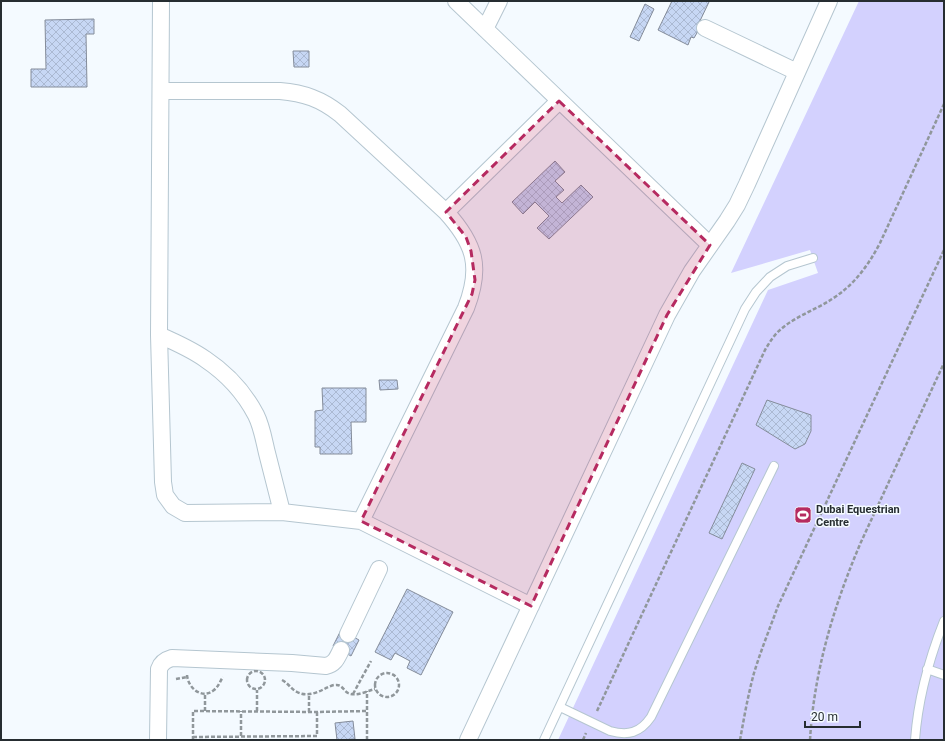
<svg xmlns="http://www.w3.org/2000/svg" width="945" height="741" font-family="Roboto,sans-serif">
<style>
.green{fill:#d3d1fe}
.building{fill:url(#building-cross-hatch);stroke:#848c9a}
.lines{fill:none;stroke-linecap:round;stroke-linejoin:round}
.service-casing{stroke:#b5c6d0;stroke-width:10}
.minor-casing{stroke:#b5c6d0;stroke-width:18}
.path{stroke:#90979b;stroke-width:2.5;stroke-dasharray:4 2;stroke-linecap:butt}
.service{stroke:#fff;stroke-width:8}
.minor{stroke:#fff;stroke-width:16}
.marked{fill:#b62a60;fill-opacity:0.2;stroke:#b62a60;stroke-width:3;stroke-dasharray:8 5;stroke-linejoin:round}
.labels{text-anchor:middle;dominant-baseline:central;stroke-width:3;stroke-linejoin:round;paint-order:stroke}
.poi-label{font-size:11px;font-weight:bold;fill:#262d31;stroke:#f4faff;text-anchor:start}
</style>
<defs>
<pattern id="building-cross-hatch" width="8" height="8" patternUnits="userSpaceOnUse"><rect width="8" height="8" fill="#c7d7f4"/><path d="M0 0l8 8M0 8l8-8" fill="none" stroke="#abb9d2"/></pattern>
</defs>
<rect width="100%" height="100%" fill="#f4faff"/>
<path class="green" d="M 859,1 L 944,1 L 944,740 L 558,740 L 768,290 L 818,273 L 810,250 L 731,273 Z"/>
<path class="building" d="M 672,1 L 707,1 L 709,2 L 698,25 L 701,26 L 694,38 L 691,37 L 688,45 L 658,30 Z
M 645,4 L 654,9 L 639,41 L 630,37 Z
M 94,19 L 94,34 L 86,34 L 87,87 L 31,87 L 31,69 L 46,69 L 45,20 Z
M 293,51 L 309,51 L 309,67 L 294,67 Z
M 555,161 L 565,172 L 555,181 L 564,190 L 556,197 L 562,203 L 581,185 L 593,197 L 549,239 L 537,228 L 549,216 L 535,202 L 523,214 L 512,202 Z
M 379,380 L 397,380 L 398,389 L 380,390 Z
M 322,388 L 366,388 L 366,422 L 351,422 L 352,454 L 320,454 L 320,447 L 315,447 L 315,411 L 323,410 Z
M 767,400 L 811,415 L 811,431 L 805,444 L 795,449 L 756,425 Z
M 742,463 L 755,469 L 722,539 L 709,533 Z
M 407,589 L 453,612 L 421,675 L 407,668 L 410,661 L 395,653 L 391,660 L 375,652 Z
M 341,630 L 359,640 L 351,656 L 333,646 Z
M 353,721 L 355,739 L 337,740 L 335,723 Z"/>
<g class="lines">
<g class="service-casing">
<path id="service" d="M 927,669 L 944,675
M 560,707 L 610,731 C 628,736 640,733 651,717 L 774,466
M 544,740 L 745,309 L 756,292 L 770,277 L 787,266 L 813,258
M 915,740 C 918,699 929,659 944,621"/>
</g>
<g class="minor-casing">
<path id="minor" d="M 161,1 L 159,335 L 163,482 L 165,495 L 173,506 L 185,513 L 282,512 L 361,521 L 531,606
M 456,1 L 710,245
M 705,28 L 797,72
M 485,29 L 499,1
M 161,91 L 280,91 C 304,93 321,99 340,114 L 446,212 C 475,244 482,267 466,308 L 361,521
M 446,212 L 559,101
M 159,335 C 175,342 191,349 205,359 C 226,373 244,392 256,415 C 262,427 264,441 267,453 C 272,473 277,493 282,512
M 348,634 L 379,569
M 158,740 L 159,669 C 161,663 165,660 172,658 L 292,663 L 326,666 C 335,664 337,658 341,650
M 468,740 L 667,315 L 692,271 L 727,221 L 737,205 L 747,184 L 829,1"/>
</g>
<path class="path" d="M247 680a9 9 0 1 1 18 0a9 9 0 1 1-18 0Z
M375 685a12 12 0 1 1 24 0a12 12 0 1 1-24 0Z
M 187,675 C 188,688 202,700 214,690 C 219,686 220,681 223,677
M 176,679 L 187,677
M 282,680 C 288,683 291,689 297,692 C 307,697 317,693 326,688 C 329,687 332,685 335,685 C 342,684 343,690 348,693 C 356,697 367,691 375,689
M 353,694 L 371,661
M 205,711 L 205,694
M 257,711 L 257,690
M 597,711 L 765,350 C 768,345 771,340 775,335 C 790,318 814,311 832,299 C 854,285 868,266 880,243 L 944,104
M 309,712 L 309,694
M 241,736 L 241,711
M 193,737 L 317,736 L 317,712
M 193,740 L 193,711 L 317,712 L 367,711
M 367,740 L 367,691
M 583,740 L 586,733
M 740,740 C 744,718 748,695 754,673 C 761,650 770,628 778,606 L 944,250
M 810,740 C 814,671 834,605 861,542 L 944,363"/>
<use href="#service" class="service"/>
<use href="#minor" class="minor"/>
</g>
<path class="marked" d="M 559,101 L 710,245 L 667,315 L 531,606 L 361,521 L 472,294 L 475,280 L 471,251 L 466,237 L 446,212 Z"/>
<defs>
<g id="stadium-square" transform="scale(0.9)"><rect x="-9" y="-9" width="18" height="18" rx="4" fill="#b62a60" stroke="#f4faff"/><path d="M0-5a6.5 5 0 1 0 0 10a6.5 5 0 1 0 0-10ZM-3.5-1.8h7v3.6h-7Z" fill="#fff"/></g>
</defs>
<g fill-rule="evenodd">
<use href="#stadium-square" x="803" y="515"/>
</g>
<g class="labels">
<g class="poi-label">
<text x="816" y="509">Dubai Equestrian<tspan x="816" dy="13">Centre</tspan></text>
</g>
</g>
<rect width="945" height="741" fill="none" stroke="#262d31" stroke-width="4"/>
<path d="M805 721v6h55v-6" fill="none" stroke="#262d31" stroke-width="2"/>
<text x="811" y="721" font-size="12" fill="#262d31" stroke="#f4faff" stroke-width="3" paint-order="stroke">20 m</text>
</svg>
